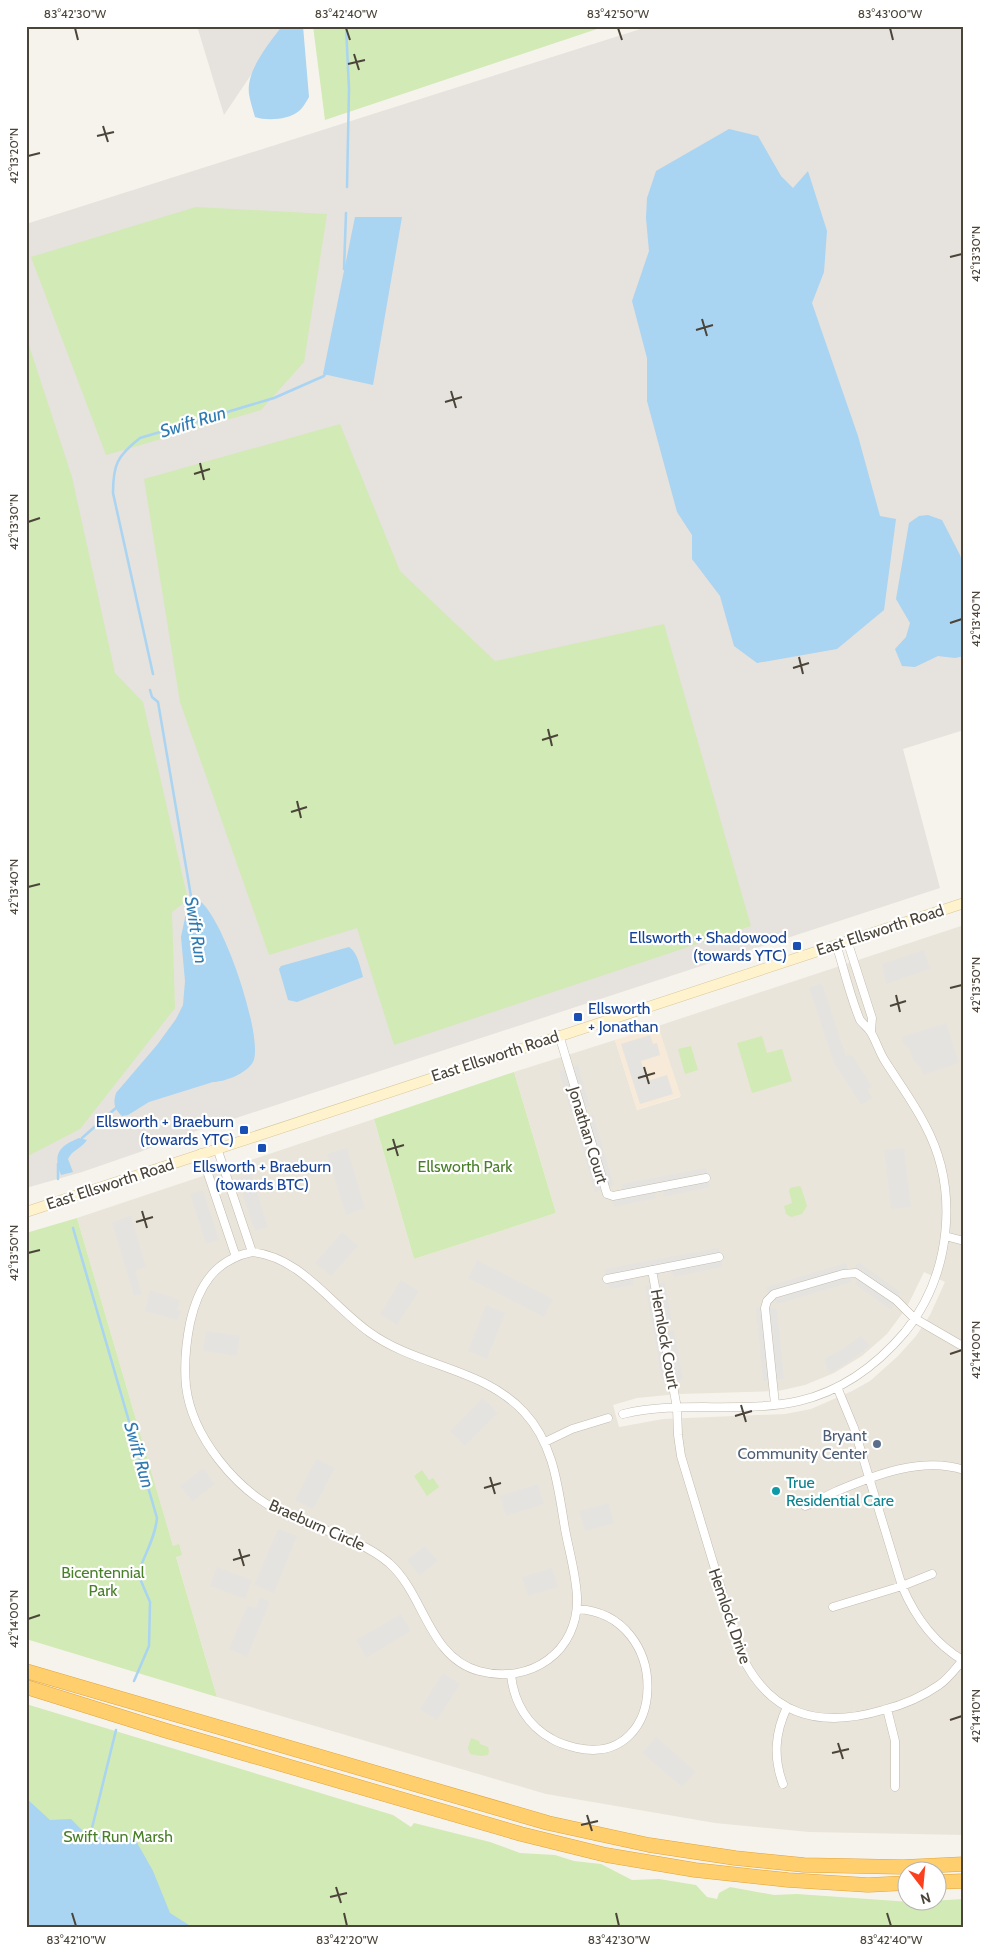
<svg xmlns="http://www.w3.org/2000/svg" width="990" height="1953" font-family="Cabin,sans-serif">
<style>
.residential{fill:#eae5da;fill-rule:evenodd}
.commercial{fill:#f7ead8}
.industrial{fill:#e6e2dd}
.green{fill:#d2eab5}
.parking{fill:#e5e3e0}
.water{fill:#a9d4f2}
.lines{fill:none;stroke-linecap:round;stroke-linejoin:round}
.stream{stroke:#a9d4f2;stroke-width:2.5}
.street-casing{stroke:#c2bbae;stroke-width:9}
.secondary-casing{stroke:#d6c79b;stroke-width:11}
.highway-casing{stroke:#e0a43c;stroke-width:15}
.street{stroke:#fff;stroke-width:8}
.secondary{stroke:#fff3cd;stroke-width:10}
.highway{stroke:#ffcf6e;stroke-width:14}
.ticks{fill:none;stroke:#4b4439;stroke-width:2}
.transit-dot{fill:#1a4fb4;stroke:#fff;stroke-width:2}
.service-dot{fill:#5c6f8a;stroke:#fff;stroke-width:2}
.culture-dot{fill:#0f9aa8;stroke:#fff;stroke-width:2}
.labels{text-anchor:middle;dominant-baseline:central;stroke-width:4.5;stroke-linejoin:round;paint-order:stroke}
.street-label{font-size:16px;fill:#4b4439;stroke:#fff}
.transit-label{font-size:16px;fill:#164399;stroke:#fff;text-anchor:end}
.park-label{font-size:16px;fill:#4a7f2a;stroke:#fff}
.service-label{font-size:16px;fill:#4e5e75;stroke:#fff;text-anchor:end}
.culture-label{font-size:16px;fill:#0d838f;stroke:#fff;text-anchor:start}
.water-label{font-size:18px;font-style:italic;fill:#2e7ab2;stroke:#fff}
.neatline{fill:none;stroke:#4b4439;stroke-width:2}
.ticks-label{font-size:12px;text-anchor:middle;fill:#4b4439}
</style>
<rect width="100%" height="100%" fill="#f6f3ec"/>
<path class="residential" d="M 964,925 L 964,1835 L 809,1832 L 715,1823 L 546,1794 L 217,1697 L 77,1218 L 374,1119 L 414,1259 L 556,1213 L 514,1072 L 615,1040 L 637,1110 L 680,1097 L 658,1026 ZM 924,1272 L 945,1282 L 930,1315 L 916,1336 L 898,1356 L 870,1381 L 852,1391 L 811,1409 L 785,1414 L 663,1419 L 619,1427 L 613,1405 L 637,1398 L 678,1394 L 778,1391 L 805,1385 L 834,1373 L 862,1356 L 887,1334 L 907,1307 Z"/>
<path class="commercial" d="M 658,1026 L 681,1096 L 637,1110 L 615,1040 Z"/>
<path class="industrial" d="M 197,26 L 284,26 L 224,115 Z
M 650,26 L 964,26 L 964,730 L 903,749 L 940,888 L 178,1137 L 140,1152 L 82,1172 L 26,1188 L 26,224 Z"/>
<path class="green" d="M 313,26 L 606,26 L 325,120 Z
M 196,207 L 327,214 L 304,362 L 261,410 L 106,455 L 31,257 Z
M 26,336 L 72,477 L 115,673 L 143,702 L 188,900 L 172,912 L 175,1008 L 80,1129 L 26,1157 Z
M 340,424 L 400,571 L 495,661 L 664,624 L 751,926 L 394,1045 L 357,928 L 269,955 L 180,702 L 144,479 Z
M 762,1036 L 767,1053 L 782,1049 L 792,1081 L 752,1093 L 737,1043 Z
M 691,1046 L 698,1070 L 685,1074 L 678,1049 Z
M 514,1072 L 556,1213 L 414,1259 L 374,1119 Z
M 799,1186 L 801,1187 L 807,1206 L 802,1214 L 791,1217 L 786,1214 L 784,1206 L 792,1203 L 789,1191 L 790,1188 Z
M 77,1218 L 173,1546 L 179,1544 L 182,1555 L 176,1557 L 217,1697 L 26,1639 L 26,1233 Z
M 422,1470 L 429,1480 L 433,1478 L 439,1487 L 427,1496 L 414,1476 Z
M 26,1704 L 393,1815 L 411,1827 L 414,1823 L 490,1842 L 520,1853 L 555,1855 L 574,1861 L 601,1864 L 632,1880 L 659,1879 L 696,1885 L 707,1897 L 717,1899 L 719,1893 L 730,1887 L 774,1895 L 797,1894 L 911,1902 L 964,1899 L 964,1927 L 26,1927 Z
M 471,1738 L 479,1741 L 480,1744 L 488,1747 L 489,1751 L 488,1755 L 481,1756 L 470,1754 L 468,1748 Z"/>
<path class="parking" d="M 924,950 L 930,969 L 886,984 L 882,964 Z
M 822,983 L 846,1056 L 852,1055 L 872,1086 L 867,1090 L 872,1098 L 861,1105 L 834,1063 L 809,988 Z
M 946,1023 L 959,1063 L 923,1075 L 921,1068 L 913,1060 L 910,1050 L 903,1043 L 902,1037 Z
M 650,1035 L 653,1044 L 657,1043 L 660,1055 L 641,1061 L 647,1081 L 667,1075 L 673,1094 L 640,1104 L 621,1044 Z
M 578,1065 L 590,1106 L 571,1112 L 559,1071 Z
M 593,1114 L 614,1185 L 595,1192 L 574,1120 Z
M 347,1148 L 365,1208 L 346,1215 L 327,1154 Z
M 904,1148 L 911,1207 L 891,1209 L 884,1150 Z
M 706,1168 L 710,1187 L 664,1197 L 663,1191 L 655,1192 L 656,1198 L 614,1207 L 612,1200 L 618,1192 L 623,1191 L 622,1184 Z
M 251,1173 L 268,1227 L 255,1231 L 237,1178 Z
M 203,1190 L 219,1240 L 206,1244 L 190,1194 Z
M 131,1215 L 146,1267 L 135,1270 L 142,1294 L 134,1296 L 112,1223 Z
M 342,1232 L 358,1246 L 331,1276 L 315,1263 Z
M 718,1248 L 722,1257 L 722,1267 L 674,1277 L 672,1271 L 633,1279 L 634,1285 L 610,1289 L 606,1278 L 605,1269 Z
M 477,1260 L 553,1299 L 544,1317 L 468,1278 Z
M 846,1263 L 852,1282 L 777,1304 L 775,1299 L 767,1292 L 766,1287 Z
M 860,1263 L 900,1292 L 891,1310 L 855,1284 L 859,1278 L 855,1264 Z
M 401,1280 L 419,1291 L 397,1325 L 380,1314 Z
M 665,1282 L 672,1322 L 666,1324 L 668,1331 L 674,1330 L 683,1379 L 663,1383 L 645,1286 Z
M 150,1290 L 180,1300 L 177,1309 L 181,1311 L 177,1320 L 145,1311 Z
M 486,1305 L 505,1313 L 487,1359 L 468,1351 Z
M 762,1307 L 777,1309 L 784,1379 L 763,1381 L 756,1308 Z
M 206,1331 L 240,1336 L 237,1356 L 203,1351 Z
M 861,1336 L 870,1346 L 850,1361 L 830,1373 L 826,1367 L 825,1358 L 843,1349 Z
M 483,1398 L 498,1413 L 465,1446 L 450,1431 Z
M 316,1459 L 335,1468 L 313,1509 L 295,1500 Z
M 203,1468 L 215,1484 L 192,1502 L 180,1486 Z
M 538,1484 L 544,1504 L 506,1516 L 500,1496 Z
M 609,1503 L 614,1523 L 585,1531 L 579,1511 Z
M 278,1529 L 297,1536 L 274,1593 L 254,1585 Z
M 425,1546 L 438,1561 L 420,1576 L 407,1560 Z
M 217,1567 L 252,1580 L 245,1599 L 210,1586 Z
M 552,1568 L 558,1587 L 528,1596 L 522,1577 Z
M 260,1597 L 270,1602 L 247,1657 L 229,1649 L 247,1606 L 256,1608 Z
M 401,1614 L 411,1631 L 366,1658 L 356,1640 Z
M 443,1673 L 460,1684 L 437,1720 L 420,1709 Z
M 656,1737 L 696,1772 L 682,1787 L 642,1753 Z"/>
<path class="water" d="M 282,26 L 303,26 L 309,97 C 306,102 303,108 299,111 C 288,120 267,121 255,117 C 253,110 250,101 249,94 C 246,70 269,44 282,26 Z
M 729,129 L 758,136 L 781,176 L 793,188 L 808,171 L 827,231 L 824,272 L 812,303 L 858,436 L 880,516 L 896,519 L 884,610 L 837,649 L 757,663 L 734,646 L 720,596 L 692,559 L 692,535 L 677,512 L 647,401 L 647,358 L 632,301 L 649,251 L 646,218 L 647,198 L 656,171 Z
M 355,217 L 402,217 L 373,385 L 323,374 Z
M 928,515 L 942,520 L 960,555 L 964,569 L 964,656 L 955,658 L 938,656 L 915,667 L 902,666 L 895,649 L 906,637 L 910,623 L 896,599 L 909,523 L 919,516 Z
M 196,899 C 220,906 265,1039 253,1062 C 247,1073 225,1082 213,1082 L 149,1102 L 128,1115 L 122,1116 C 114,1109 113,1103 116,1093 L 157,1045 L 176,1019 L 183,1005 L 185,981 L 181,937 L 186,913 Z
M 349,947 C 358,953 360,967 363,977 L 297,1002 L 288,1000 L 279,969 L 281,966 Z
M 79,1138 L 87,1140 C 82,1148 72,1150 68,1159 L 73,1172 L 61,1175 C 52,1153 60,1146 79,1138 Z
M 26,1798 L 50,1820 L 71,1819 L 84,1832 L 135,1839 L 153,1871 L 170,1913 L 192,1927 L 26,1927 Z"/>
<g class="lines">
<path class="stream" d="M 346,26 L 349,89 L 347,187
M 344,269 L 346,213
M 153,674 L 113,493 C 113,465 117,456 140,438 L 274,398 L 324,376 L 326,372
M 150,690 L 152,697 L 158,702 L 193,908
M 82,1138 L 117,1107
M 58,1164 L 58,1179
M 73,1228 L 157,1518 C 155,1539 144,1555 138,1574 L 150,1602 L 149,1646 L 134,1681
M 90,1836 L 116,1730"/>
<g class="street-casing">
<path id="street" d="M 847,940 L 872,1018 L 871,1031
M 559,1035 L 607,1194 L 613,1196 L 706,1178
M 217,1148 L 252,1252
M 201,1153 L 236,1257
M 945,1236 L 964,1241
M 252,1252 C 301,1257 331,1305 369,1332 C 417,1367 482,1367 524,1412 C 554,1444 558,1487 565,1529 C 569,1551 576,1574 577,1597 C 579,1652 530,1685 479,1671 C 428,1657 425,1595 389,1563 C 358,1537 317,1530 281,1512 C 236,1490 192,1437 186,1386 C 184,1365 186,1343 190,1323 C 198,1287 214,1260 252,1252 Z
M 652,1270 L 677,1408 L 678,1435 L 681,1456 L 740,1652 C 769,1716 819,1729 883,1710 C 903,1705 922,1697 939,1685 C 948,1679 955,1669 963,1660
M 607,1279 L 719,1257
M 837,1387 L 854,1428 L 902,1586 C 915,1617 935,1644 964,1661
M 775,1404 L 765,1308 L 767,1301 L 774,1294 L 843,1274 L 856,1273 L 896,1300 L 914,1318 L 964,1347
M 623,1414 C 680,1400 741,1414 799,1401 C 842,1391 877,1365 905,1332 C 951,1275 960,1190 925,1125 C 914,1103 899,1083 885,1061 C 879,1052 876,1040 870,1031 C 867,1027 863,1024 860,1020 C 850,996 844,969 836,944
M 545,1442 L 572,1429 L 608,1418
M 805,1506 C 816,1502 826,1496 837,1491 C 875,1475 923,1456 964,1470
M 833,1607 L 902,1586 L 932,1574
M 511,1675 C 514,1703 528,1726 552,1739 C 560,1744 569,1746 577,1748 C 669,1768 673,1614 577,1609
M 887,1709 L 895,1741 L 895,1787
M 783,1784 C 773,1757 775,1733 787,1707"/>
</g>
<g class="secondary-casing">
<path id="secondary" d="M 26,1212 L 964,903"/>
</g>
<g class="highway-casing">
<path id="highway" d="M 26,1671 L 548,1823 L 649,1845 L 735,1858 L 804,1865 L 903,1867 L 964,1864
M 26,1687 L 167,1731 L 521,1834 L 606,1855 L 695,1870 L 788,1880 L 868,1885 L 908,1883
M 938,1882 L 964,1881"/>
</g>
<use href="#street" class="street"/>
<use href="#secondary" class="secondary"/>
<use href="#highway" class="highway"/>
</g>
<path class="ticks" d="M 75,28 L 78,40M 346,28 L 350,40M 618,28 L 622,40M 890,28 L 893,40M 354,54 L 359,70M 348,64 L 365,60M 103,126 L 108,142M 97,136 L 114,132M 28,156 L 40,153M 950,257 L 962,254M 702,319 L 707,336M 696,330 L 713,325M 451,391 L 456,408M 445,402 L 462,397M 200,463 L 204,480M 194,474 L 210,469M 28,522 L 40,518M 950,623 L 962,619M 799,657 L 803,674M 793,668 L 809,663M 548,729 L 552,746M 542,740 L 558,735M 297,801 L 301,818M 291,812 L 307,807M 28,887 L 40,884M 950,988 L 962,985M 896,995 L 900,1012M 890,1006 L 906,1001M 644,1067 L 649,1084M 638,1078 L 655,1073M 393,1139 L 398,1156M 387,1150 L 404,1145M 142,1211 L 147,1228M 136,1222 L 153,1217M 28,1253 L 40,1250M 950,1354 L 962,1350M 741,1405 L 746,1422M 735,1416 L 752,1411M 490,1477 L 495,1494M 484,1488 L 501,1483M 239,1549 L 244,1566M 233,1560 L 250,1555M 28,1619 L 40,1615M 950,1720 L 962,1716M 838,1743 L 843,1759M 832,1753 L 849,1749M 587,1815 L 592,1831M 581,1825 L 598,1821M 336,1887 L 341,1903M 330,1897 L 347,1893M 72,1913 L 76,1926M 344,1913 L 347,1926M 616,1913 L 619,1926M 887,1913 L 891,1926"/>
<g class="transit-dot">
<rect x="792" y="941" width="10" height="10" rx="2.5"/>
<rect x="573" y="1012" width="10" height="10" rx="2.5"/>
<rect x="239" y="1125" width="10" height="10" rx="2.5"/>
<rect x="257" y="1143" width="10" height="10" rx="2.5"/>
</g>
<circle class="service-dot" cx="877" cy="1444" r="5"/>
<circle class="culture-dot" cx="776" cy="1491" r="5"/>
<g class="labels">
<g class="street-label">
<text transform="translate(880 930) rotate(-18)">East Ellsworth Road</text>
<text transform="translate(495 1056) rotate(-18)">East Ellsworth Road</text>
<text transform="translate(588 1135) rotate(73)">Jonathan Court</text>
<text transform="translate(110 1184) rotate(-18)">East Ellsworth Road</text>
<text transform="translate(665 1339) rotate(80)">Hemlock Court</text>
<text transform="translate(317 1525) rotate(24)">Braeburn Circle</text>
<text transform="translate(730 1616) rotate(71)">Hemlock Drive</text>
</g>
<g class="transit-label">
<text x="787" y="937">Ellsworth + Shadowood<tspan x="787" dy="18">(towards YTC)</tspan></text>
<text x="588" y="1008" text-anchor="start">Ellsworth<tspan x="588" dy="18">+ Jonathan</tspan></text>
<text x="234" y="1121">Ellsworth + Braeburn<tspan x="234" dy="18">(towards YTC)</tspan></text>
<text x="262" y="1166" text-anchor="middle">Ellsworth + Braeburn<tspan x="262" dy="18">(towards BTC)</tspan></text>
</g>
<g class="park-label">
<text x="465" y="1166">Ellsworth Park</text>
<text x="103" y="1572">Bicentennial<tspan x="103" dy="18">Park</tspan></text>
<text x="118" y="1836">Swift Run Marsh</text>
</g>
<g class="service-label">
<text x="867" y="1435">Bryant<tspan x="867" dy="18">Community Center</tspan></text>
</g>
<g class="culture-label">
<text x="786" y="1482">True<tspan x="786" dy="18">Residential Care</tspan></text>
</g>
<g class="water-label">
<text transform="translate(193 422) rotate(-17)">Swift Run</text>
<text transform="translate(196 930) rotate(81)">Swift Run</text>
<text transform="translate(139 1455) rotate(74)">Swift Run</text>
</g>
</g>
<rect width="990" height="1953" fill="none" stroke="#ffffff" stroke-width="55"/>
<g transform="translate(922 1886) rotate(164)"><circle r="24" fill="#ffffff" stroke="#b7b4b0"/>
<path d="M0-4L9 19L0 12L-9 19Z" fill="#fc3f1d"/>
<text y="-8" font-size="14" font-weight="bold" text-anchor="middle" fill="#4b4439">N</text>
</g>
<rect x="28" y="28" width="934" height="1898" class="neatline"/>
<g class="ticks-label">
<text x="75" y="18">83°42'30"W</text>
<text x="346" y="18">83°42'40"W</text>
<text x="618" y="18">83°42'50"W</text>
<text x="890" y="18">83°43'00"W</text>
<text transform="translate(14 156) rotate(-90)" y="4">42°13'20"N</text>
<text transform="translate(976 254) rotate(-90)" y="4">42°13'30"N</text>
<text transform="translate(14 522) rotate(-90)" y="4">42°13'30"N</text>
<text transform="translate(976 619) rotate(-90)" y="4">42°13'40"N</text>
<text transform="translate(14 887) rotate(-90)" y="4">42°13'40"N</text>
<text transform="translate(976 985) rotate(-90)" y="4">42°13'50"N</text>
<text transform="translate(14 1253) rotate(-90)" y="4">42°13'50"N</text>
<text transform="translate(976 1350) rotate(-90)" y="4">42°14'00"N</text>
<text transform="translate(14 1619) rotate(-90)" y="4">42°14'00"N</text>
<text transform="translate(976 1716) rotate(-90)" y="4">42°14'10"N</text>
<text x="76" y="1944">83°42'10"W</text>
<text x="347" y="1944">83°42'20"W</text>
<text x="619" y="1944">83°42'30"W</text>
<text x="891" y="1944">83°42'40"W</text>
</g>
</svg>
